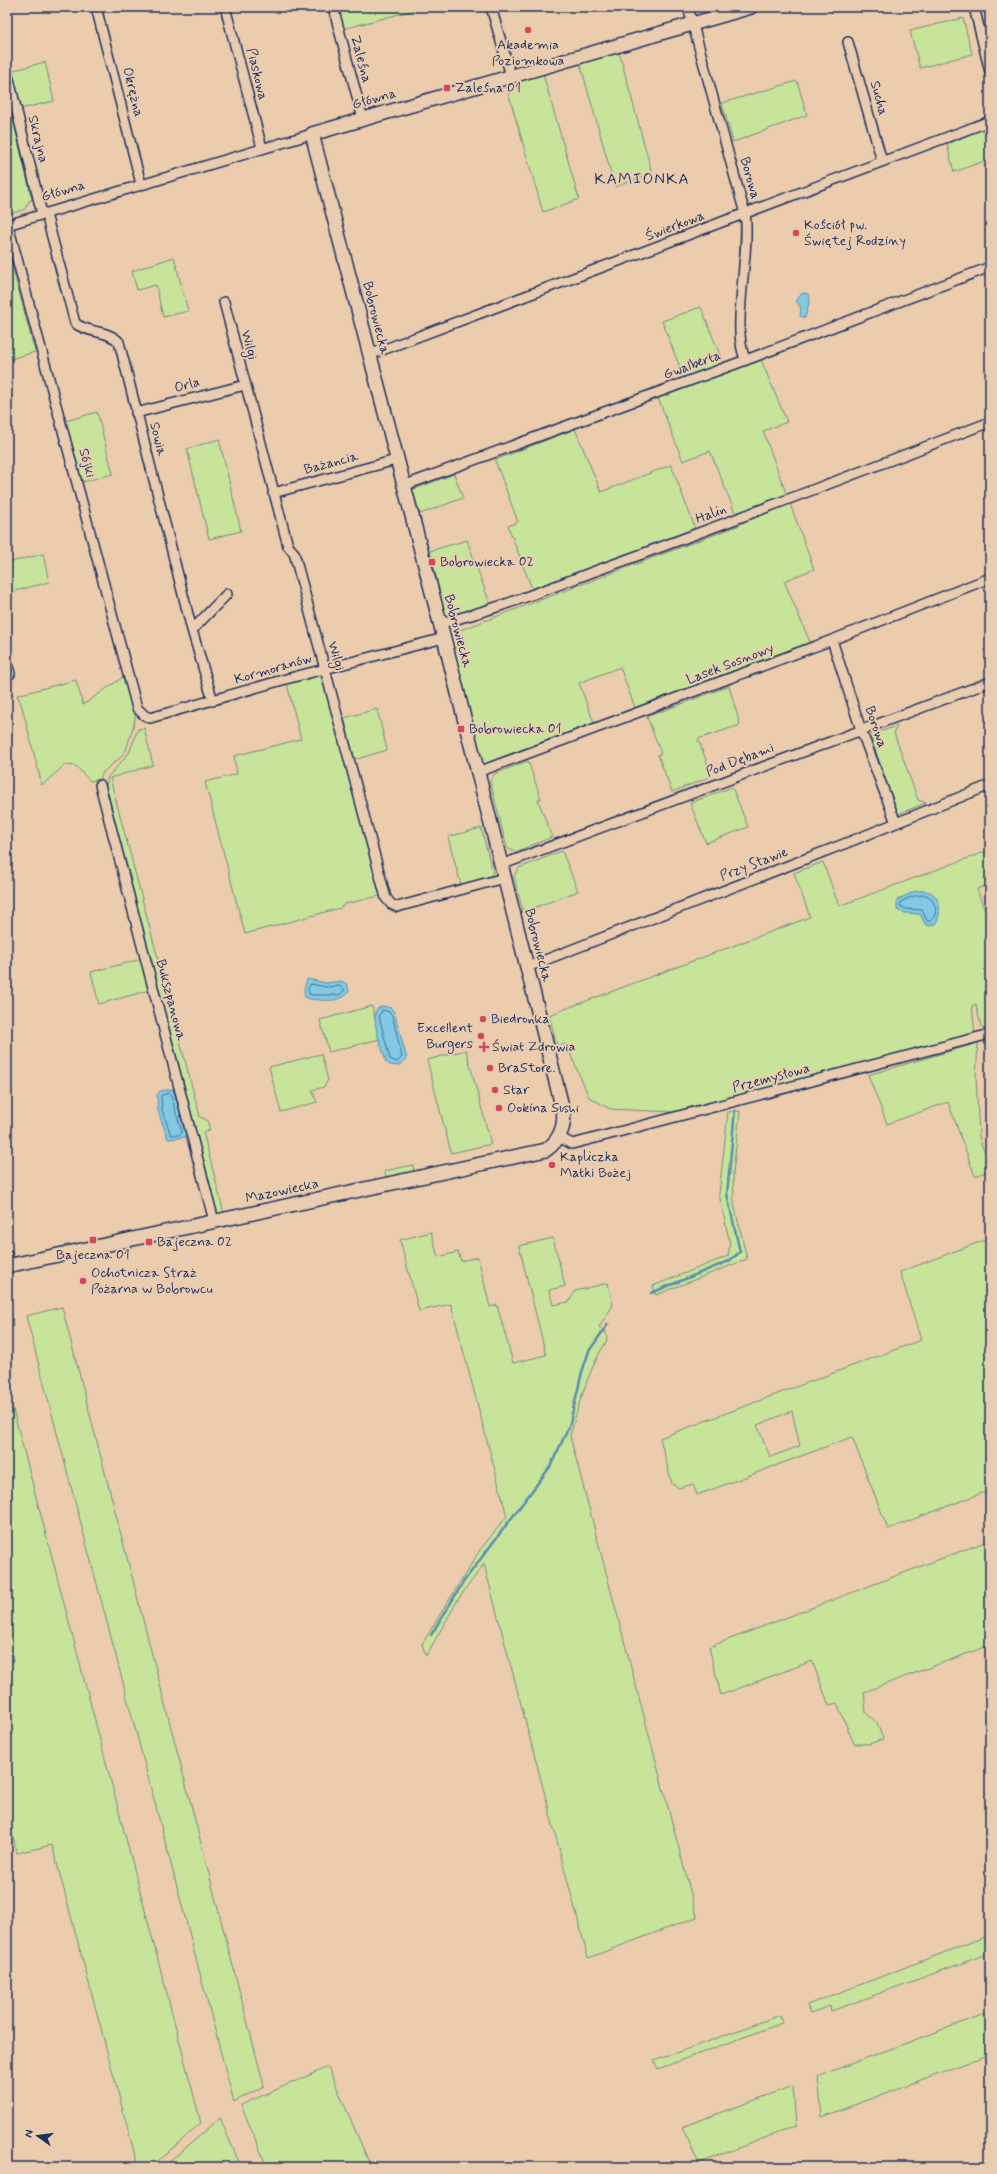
<svg xmlns="http://www.w3.org/2000/svg" width="997" height="2174" font-family="Mynerve,sans-serif">
<style>
.green{fill:#c8e49b;stroke:#728a7c;fill-rule:evenodd}
.water{fill:#82cae3;stroke:#598cae}
.lines{fill:none;stroke-linecap:round;stroke-linejoin:round}
.shore{stroke:#446d93;stroke-width:1}
.stream{stroke:#598cae;stroke-width:2.5}
.street-casing{stroke:#1b2f5e;stroke-width:12}
.secondary-casing{stroke:#1b2f5e;stroke-width:16}
.street{stroke:#eacdb1;stroke-width:9}
.secondary{stroke:#eacdb1;stroke-width:13}
.poi-dot{fill:#d1495b;stroke:#eacdb1;stroke-width:1.5}
.labels{text-anchor:middle;dominant-baseline:central;stroke-width:4;stroke-linejoin:round;paint-order:stroke}
.poi-label{font-size:14px;fill:#1b2f5e;stroke:#eacdb1;text-anchor:start}
.street-label{font-size:14px;fill:#1b2f5e;stroke:#eacdb1}
.quarter-label{font-size:16px;letter-spacing:1px;fill:#1b2f5e;stroke:#eacdb1}
</style>
<rect width="100%" height="100%" fill="#ebcdad"/>
<filter id="ink" filterUnits="userSpaceOnUse"><feTurbulence type="fractalNoise" baseFrequency=".025" numOctaves="2"/><feDisplacementMap in="SourceGraphic" scale="8" xChannelSelector="R" yChannelSelector="G"/><feConvolveMatrix kernelMatrix="1 2 1 2 8 2 1 2 1" color-interpolation-filters="sRGB"/></filter>
<g filter="url(#ink)">
<path class="green" d="M 337,7 L 414,7 L 414,10 L 343,29 Z
M 963,18 L 972,54 L 920,68 L 910,31 Z
M 619,52 L 652,173 L 615,187 L 580,63 Z
M 45,62 L 54,101 L 20,109 L 11,71 Z
M 543,74 L 579,199 L 543,212 L 506,85 Z
M 797,81 L 807,115 L 733,142 L 722,103 Z
M 7,94 L 32,200 L 29,201 L 25,209 L 7,215 Z
M 990,126 L 990,159 L 954,172 L 947,144 Z
M 7,247 L 35,352 L 7,360 Z
M 174,257 L 188,311 L 163,317 L 156,285 L 137,290 L 132,271 Z
M 701,307 L 723,363 L 684,378 L 662,321 Z
M 761,360 L 787,422 L 763,431 L 814,569 L 784,581 L 810,642 L 635,708 L 620,667 L 579,683 L 594,723 L 483,764 L 450,634 L 740,525 L 710,451 L 683,461 L 658,398 Z
M 97,412 L 113,474 L 82,482 L 66,421 Z
M 575,429 L 601,492 L 671,465 L 695,528 L 532,589 L 508,526 L 518,522 L 495,460 Z
M 219,439 L 241,531 L 209,539 L 187,449 Z
M 454,474 L 463,498 L 420,514 L 412,490 Z
M 467,540 L 490,604 L 458,615 L 445,615 L 430,551 Z
M 43,554 L 49,582 L 7,593 L 7,563 Z
M 325,673 L 383,895 L 345,904 L 340,908 L 245,934 L 205,782 L 237,774 L 234,756 L 301,739 L 287,684 Z
M 126,675 L 136,710 L 134,724 L 126,750 L 121,757 L 103,772 L 100,779 L 90,781 L 76,766 L 65,765 L 42,785 L 21,703 L 17,695 L 76,680 L 83,705 Z
M 729,686 L 740,725 L 698,739 L 712,776 L 672,792 L 658,755 L 661,753 L 647,717 Z
M 377,709 L 387,750 L 357,759 L 354,756 L 344,718 Z
M 897,726 L 894,733 L 918,800 L 926,803 L 898,814 L 870,735 Z
M 144,728 L 153,765 L 110,778 L 200,1117 L 207,1120 L 210,1130 L 203,1132 L 224,1213 L 218,1215 L 106,786 L 108,777 L 129,753 L 138,729 Z
M 528,761 L 541,799 L 538,800 L 552,837 L 515,852 L 507,848 L 490,781 L 494,774 Z
M 732,787 L 748,827 L 706,843 L 690,803 Z
M 481,828 L 493,873 L 490,876 L 461,885 L 448,837 Z
M 990,850 L 990,884 L 977,889 L 990,926 L 990,1028 L 984,1029 L 981,1026 L 976,1004 L 972,1006 L 975,1034 L 718,1104 L 717,1100 L 673,1112 L 610,1109 L 589,1097 L 566,1044 L 557,1046 L 549,1015 L 810,917 L 794,873 L 823,862 L 839,906 Z
M 562,851 L 578,891 L 523,912 L 514,876 L 519,868 Z
M 142,959 L 150,990 L 99,1004 L 91,972 Z
M 372,1006 L 380,1039 L 329,1052 L 320,1020 Z
M 978,1043 L 976,1077 L 979,1136 L 983,1149 L 990,1160 L 990,1176 L 988,1171 L 975,1176 L 948,1102 L 887,1124 L 868,1075 Z
M 466,1050 L 491,1144 L 451,1153 L 427,1060 Z
M 321,1054 L 328,1080 L 324,1087 L 312,1090 L 317,1102 L 281,1112 L 269,1067 Z
M 740,1111 L 733,1173 L 734,1204 L 747,1259 L 656,1295 L 653,1286 L 728,1256 L 730,1244 L 719,1194 L 728,1112 Z
M 413,1165 L 414,1172 L 387,1178 L 384,1171 Z
M 431,1232 L 438,1257 L 458,1252 L 461,1261 L 478,1257 L 490,1307 L 497,1305 L 513,1363 L 546,1355 L 519,1246 L 553,1238 L 565,1286 L 549,1290 L 553,1305 L 569,1302 L 575,1291 L 608,1283 L 613,1305 L 599,1327 L 606,1333 L 607,1340 C 589,1369 579,1402 570,1436 L 697,1917 L 588,1958 L 484,1564 L 459,1598 L 426,1656 L 422,1644 L 480,1550 L 507,1516 L 451,1304 L 419,1311 L 400,1240 Z
M 990,1238 L 990,1490 L 888,1529 L 852,1437 L 697,1495 L 693,1484 L 679,1488 L 672,1484 L 660,1438 L 921,1340 L 900,1272 ZM 792,1411 L 800,1446 L 770,1457 L 757,1425 Z
M 62,1307 L 264,2086 L 234,2102 L 26,1316 Z
M 11,1402 L 201,2123 L 151,2167 L 138,2167 L 52,1845 L 17,1853 L 7,1814 L 7,1701 L 12,1700 L 7,1677 L 7,1403 Z
M 990,1540 L 990,1645 L 864,1692 L 866,1713 L 877,1723 L 883,1739 L 869,1744 L 854,1744 L 837,1703 L 829,1705 L 812,1661 L 721,1695 L 709,1647 Z
M 990,1935 L 990,1953 L 831,2011 L 830,2006 L 810,2013 L 807,2005 Z
M 990,2012 L 990,2054 L 822,2117 L 818,2076 Z
M 780,2015 L 782,2023 L 658,2069 L 654,2061 Z
M 328,2067 L 371,2167 L 267,2167 L 241,2105 Z
M 793,2086 L 796,2126 L 699,2163 L 682,2127 Z
M 220,2118 L 241,2167 L 164,2167 Z"/>
<path class="water" d="M 805,293 L 808,294 L 810,299 L 805,318 L 800,316 L 801,308 L 796,301 L 801,294 Z
M 913,892 C 917,891 923,890 926,891 C 941,894 942,913 936,923 L 930,926 L 925,924 L 920,914 L 905,913 L 897,910 L 897,900 Z
M 307,979 L 326,983 L 341,981 L 347,984 L 349,991 C 342,1004 322,1000 309,999 L 305,997 L 304,990 Z
M 382,1006 L 391,1008 L 394,1012 L 407,1059 L 398,1066 L 390,1065 L 386,1062 C 382,1047 372,1025 376,1010 Z
M 173,1089 L 187,1137 L 168,1139 L 158,1111 L 157,1095 L 160,1091 Z"/>
<g class="lines">
<path class="shore" d="M 926,895 C 935,899 940,915 930,921 L 927,921 L 922,910 L 906,909 L 900,906 L 901,902 C 909,897 916,895 926,895 Z
M 311,984 L 326,987 L 340,986 L 345,990 L 339,995 L 310,995 L 308,990 Z
M 383,1010 L 389,1012 L 393,1018 L 402,1057 L 397,1062 L 390,1059 L 379,1016 Z
M 170,1093 L 182,1132 L 180,1135 L 171,1135 L 162,1110 L 161,1096 Z"/>
<path class="stream" d="M 987,1047 L 990,1049
M 651,1293 L 729,1261 L 740,1252 L 727,1194 L 735,1110
M 431,1635 L 464,1581 L 550,1467 L 569,1427 L 582,1372 L 589,1351 L 608,1324"/>
<g class="street-casing">
<path id="street" d="M 96,7 L 141,184
M 225,7 L 262,148
M 333,7 L 363,119
M 491,7 L 511,76
M 688,7 L 745,214 C 751,251 730,333 746,360
M 974,7 L 990,72
M 848,42 L 882,161
M 7,71 L 41,210 L 47,218 L 75,323 C 86,333 109,330 119,342 L 192,630 L 213,701
M 7,225 L 312,134
M 8,225 L 137,708 L 144,715 L 150,718 L 286,679 L 444,638
M 224,302 L 288,546 L 294,553 L 386,898 L 391,904 L 397,907 L 504,878
M 369,355 L 990,121
M 136,413 L 245,385
M 403,486 L 746,360 L 990,267
M 273,493 L 396,460
M 440,623 C 502,609 563,582 623,561 C 746,516 868,469 990,422
M 192,630 L 227,594
M 832,640 L 861,730 L 896,823
M 7,661 L 10,674
M 478,772 L 832,640 L 990,578
M 100,785 L 214,1221
M 501,865 L 990,682
M 527,967 L 849,842 L 990,785
M 559,1137 L 572,1144 L 588,1140 L 990,1034
M 7,1255 L 10,1266"/>
</g>
<g class="secondary-casing">
<path id="secondary" d="M 7,1266 L 546,1150 C 559,1141 566,1126 563,1110 L 444,638 L 312,134 L 751,7"/>
</g>
<use href="#street" class="street"/>
<use href="#secondary" class="secondary"/>
</g>
</g>
<g class="poi-dot">
<circle cx="528" cy="30" r="4"/>
<rect x="443" y="84" width="8" height="8" rx="2"/>
<circle cx="796" cy="233" r="4"/>
<rect x="428" y="558" width="8" height="8" rx="2"/>
<rect x="457" y="725" width="8" height="8" rx="2"/>
<circle cx="483" cy="1019" r="4"/>
<circle cx="481" cy="1036" r="4"/>
<path d="M482 1041h4v4h4v4h-4v4h-4v-4h-4v-4h4z"/>
<circle cx="490" cy="1068" r="4"/>
<circle cx="495" cy="1090" r="4"/>
<circle cx="499" cy="1108" r="4"/>
<circle cx="552" cy="1165" r="4"/>
<rect x="89" y="1236" width="8" height="8" rx="2"/>
<rect x="145" y="1238" width="8" height="8" rx="2"/>
<circle cx="83" cy="1281" r="4"/>
</g>
<g class="labels">
<g class="poi-label">
<text x="528" y="45" text-anchor="middle">Akademia<tspan x="528" dy="16">Poziomkowa</tspan></text>
<text x="455" y="88">Zaleśna 01</text>
<text x="804" y="225">Kościół pw.<tspan x="804" dy="16">Świętej Rodziny</tspan></text>
<text x="440" y="562">Bobrowiecka 02</text>
<text x="469" y="729">Bobrowiecka 01</text>
<text x="491" y="1019">Biedronka</text>
<text x="473" y="1028" text-anchor="end">Excellent<tspan x="473" dy="16">Burgers</tspan></text>
<text x="492" y="1047">Świat Zdrowia</text>
<text x="498" y="1068">BraStore.</text>
<text x="503" y="1090">Star</text>
<text x="507" y="1108">Ookina Sushi</text>
<text x="560" y="1157">Kapliczka<tspan x="560" dy="16">Matki Bożej</tspan></text>
<text x="157" y="1242">Bajeczna 02</text>
<text x="93" y="1255" text-anchor="middle">Bajeczna 01</text>
<text x="91" y="1273">Ochotnicza Straż<tspan x="91" dy="16">Pożarna w Bobrowcu</tspan></text>
</g>
<g class="street-label">
<text transform="translate(361 59) rotate(75)">Zaleśna</text>
<text transform="translate(257 74) rotate(76)">Piaskowa</text>
<text transform="translate(133 92) rotate(76)">Okrężna</text>
<text transform="translate(879 98) rotate(75)">Sucha</text>
<text transform="translate(374 99) rotate(-16)">Główna</text>
<text transform="translate(38 139) rotate(76)">Skrajna</text>
<text transform="translate(750 178) rotate(74)">Borowa</text>
<text transform="translate(63 191) rotate(-17)">Główna</text>
<text transform="translate(675 226) rotate(-21)">Świerkowa</text>
<text transform="translate(376 318) rotate(76)">Bobrowiecka</text>
<text transform="translate(249 345) rotate(76)">Wilgi</text>
<text transform="translate(692 365) rotate(-20)">Gwalberta</text>
<text transform="translate(187 385) rotate(-15)">Orla</text>
<text transform="translate(158 439) rotate(76)">Sowia</text>
<text transform="translate(87 463) rotate(75)">Sójki</text>
<text transform="translate(331 463) rotate(-15)">Bażancia</text>
<text transform="translate(711 514) rotate(-20)">Halin</text>
<text transform="translate(458 631) rotate(75)">Bobrowiecka</text>
<text transform="translate(336 656) rotate(75)">Wilgi</text>
<text transform="translate(730 664) rotate(-21)">Lasek Sosnowy</text>
<text transform="translate(273 669) rotate(-16)">Kormoranów</text>
<text transform="translate(876 727) rotate(71)">Borowa</text>
<text transform="translate(740 760) rotate(-21)">Pod Dębami</text>
<text transform="translate(754 864) rotate(-21)">Przy Stawie</text>
<text transform="translate(538 945) rotate(76)">Bobrowiecka</text>
<text transform="translate(171 1000) rotate(75)">Bukszpanowa</text>
<text transform="translate(771 1078) rotate(-15)">Przemysłowa</text>
<text transform="translate(282 1191) rotate(-12)">Mazowiecka</text>
</g>
<g class="quarter-label">
<text x="642" y="179">KAMIONKA</text>
</g>
</g>
<rect width="997" height="2174" fill="none" stroke="#eacdb1" stroke-width="24"/>
<rect x="12" y="12" width="973" height="2150" fill="none" stroke="#1b2f5e" stroke-width="1.5" filter="url(#ink)"/>
<g transform="translate(38 2136) rotate(284)" stroke="#eacdb1" stroke-width="3" paint-order="stroke">
<path d="M0-3L7 15L0 10L-7 15Z" fill="#1b2f5e"/>
<text y="-6" font-size="11" font-weight="bold" text-anchor="middle" fill="#1b2f5e">N</text>
</g>
</svg>
